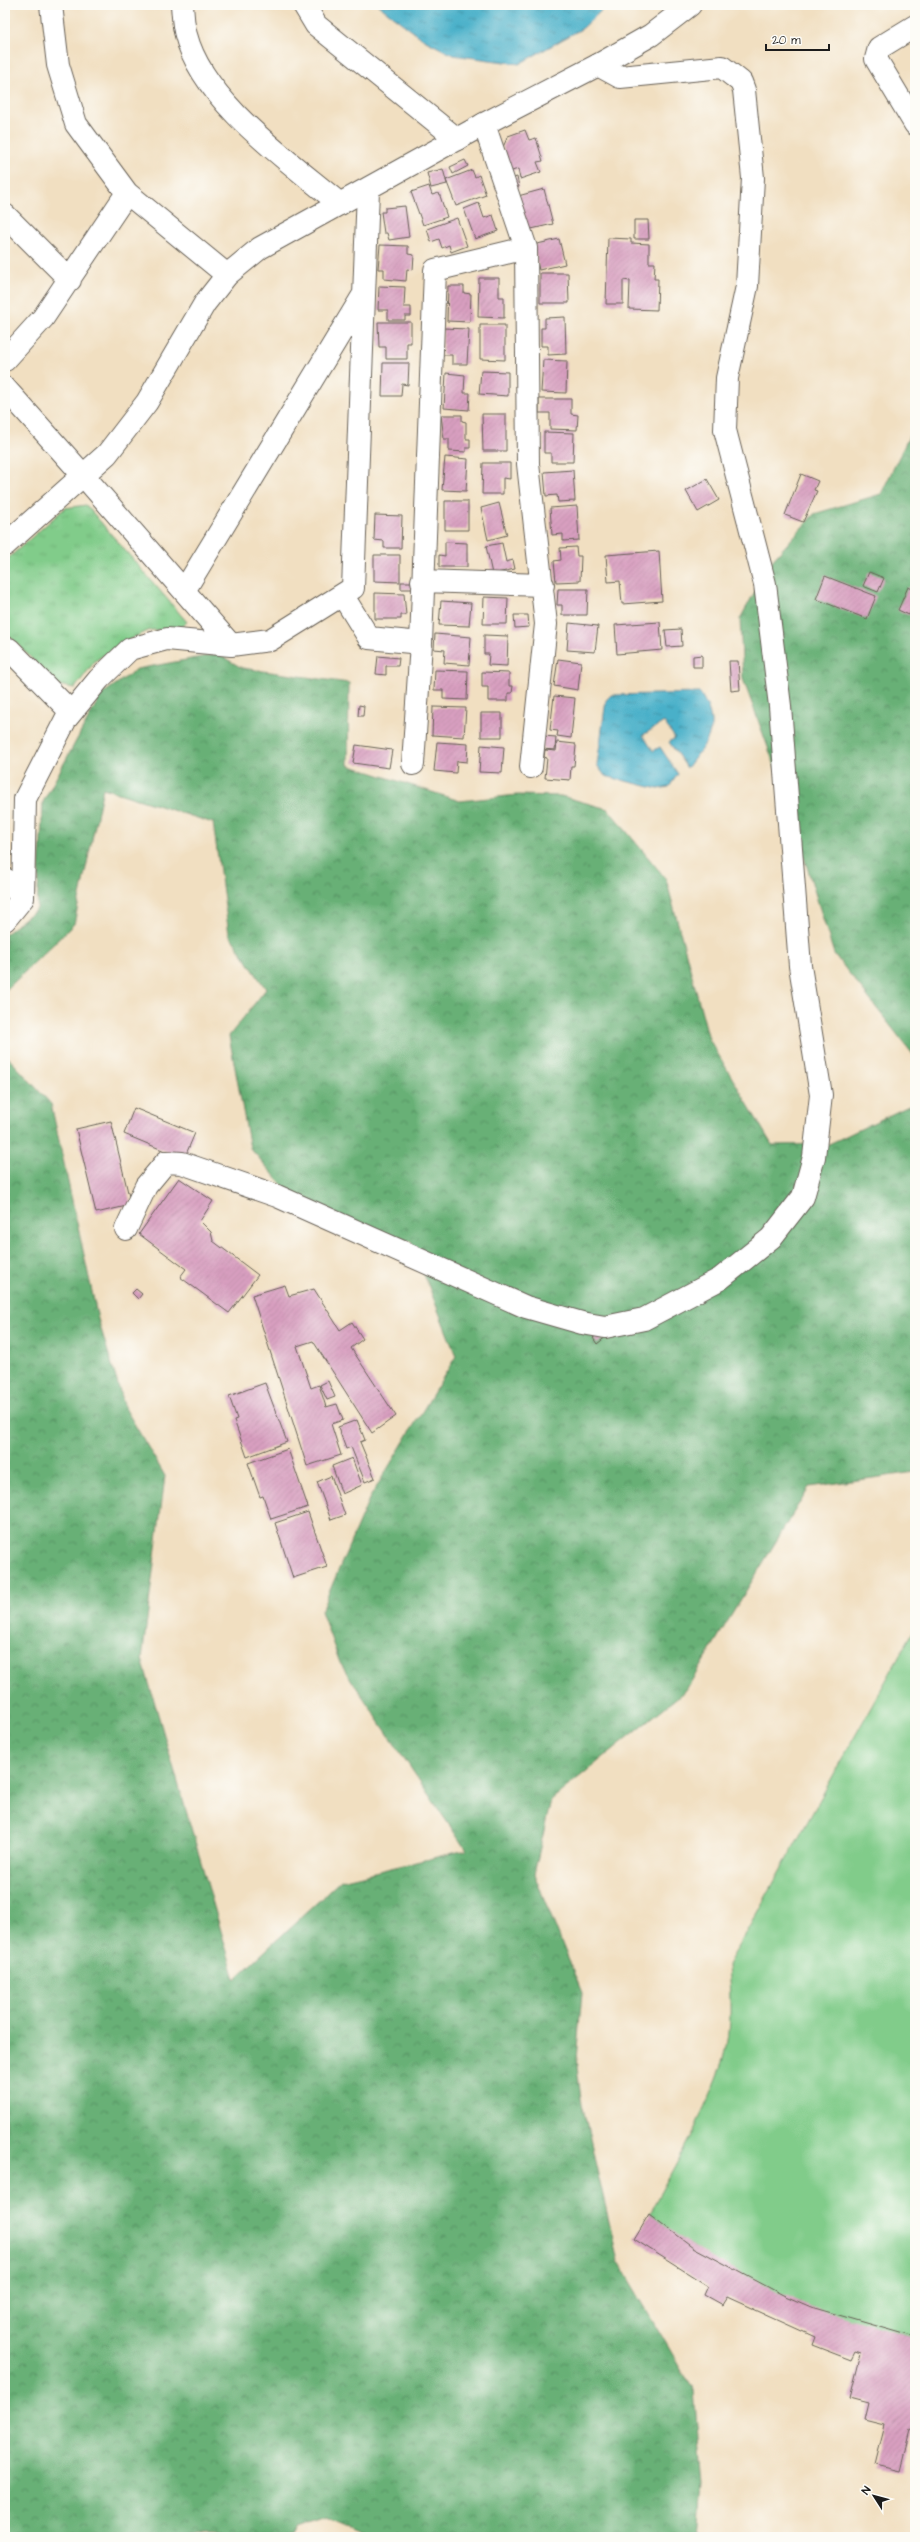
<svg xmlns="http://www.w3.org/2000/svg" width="920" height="2542" font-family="'Architects Daughter',sans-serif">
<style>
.green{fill:#81cc8a;stroke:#4e7453}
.forest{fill:url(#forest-crowns);stroke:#426649}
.park{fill:url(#park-tufts);stroke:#4e7453}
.water{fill:url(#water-ripples);stroke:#336672}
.building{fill:url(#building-hatch)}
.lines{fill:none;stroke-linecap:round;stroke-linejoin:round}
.street-casing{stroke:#676056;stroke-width:24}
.secondary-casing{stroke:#676056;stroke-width:24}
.street{stroke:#fff;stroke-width:22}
.secondary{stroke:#fff;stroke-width:22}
</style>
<defs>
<pattern id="forest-crowns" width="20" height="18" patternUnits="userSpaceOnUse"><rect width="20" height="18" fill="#68b076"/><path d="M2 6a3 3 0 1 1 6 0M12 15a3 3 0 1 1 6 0" fill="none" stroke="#558e60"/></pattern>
<pattern id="park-tufts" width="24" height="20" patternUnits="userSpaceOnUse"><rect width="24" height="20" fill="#81cc8a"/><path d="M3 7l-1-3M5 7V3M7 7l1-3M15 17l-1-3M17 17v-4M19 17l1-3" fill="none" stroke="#6faf76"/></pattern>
<pattern id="water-ripples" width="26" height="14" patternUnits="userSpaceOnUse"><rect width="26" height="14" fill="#4ab0c9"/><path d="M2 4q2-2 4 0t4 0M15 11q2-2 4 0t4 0" fill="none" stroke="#3d8ea2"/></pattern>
<pattern id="building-hatch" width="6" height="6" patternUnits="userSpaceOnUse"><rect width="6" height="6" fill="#d89fc0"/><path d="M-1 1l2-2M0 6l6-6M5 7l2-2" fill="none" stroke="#b988a4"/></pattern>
</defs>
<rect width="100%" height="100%" fill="#fdfcf7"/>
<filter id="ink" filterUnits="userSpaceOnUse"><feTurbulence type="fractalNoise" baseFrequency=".025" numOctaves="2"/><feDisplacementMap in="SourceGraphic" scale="8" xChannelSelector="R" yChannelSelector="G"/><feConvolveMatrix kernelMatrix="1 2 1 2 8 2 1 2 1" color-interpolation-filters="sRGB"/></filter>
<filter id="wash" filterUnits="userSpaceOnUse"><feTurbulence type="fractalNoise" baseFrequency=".012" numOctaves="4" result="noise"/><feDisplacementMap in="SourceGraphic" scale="16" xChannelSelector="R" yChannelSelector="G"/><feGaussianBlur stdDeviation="0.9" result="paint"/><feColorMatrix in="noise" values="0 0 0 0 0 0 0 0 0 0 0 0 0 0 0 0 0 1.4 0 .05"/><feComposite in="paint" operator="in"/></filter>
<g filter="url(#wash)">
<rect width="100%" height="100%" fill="#f1dfc1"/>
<path class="green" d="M 915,1628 L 915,2337 C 880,2327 843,2320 810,2307 C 753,2284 695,2254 649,2214 C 674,2166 708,2109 724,2059 C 733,2029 730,1995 728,1965 Z"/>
<path class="forest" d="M 915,424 L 915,1057 L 834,954 L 781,783 L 743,679 L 740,619 L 771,562 L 814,514 L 881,494 Z
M 218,654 L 242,668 L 349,683 L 348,765 L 460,801 L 517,795 L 561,796 L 608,809 L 666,879 L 709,1039 L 772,1145 L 829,1144 L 915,1103 L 915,1472 L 809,1487 L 686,1690 L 551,1800 L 534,1874 L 582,1993 L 576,2059 L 581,2099 L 618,2261 L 694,2391 L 702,2485 L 698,2537 L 368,2537 L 327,2520 L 296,2530 L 292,2537 L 5,2537 L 5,1054 L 51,1104 L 98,1319 L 125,1408 L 165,1476 L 142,1659 L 235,1979 L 341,1880 L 466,1850 L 340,1663 L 321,1611 L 369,1499 L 456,1356 L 411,1241 L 316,1223 L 250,1148 L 229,1036 L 266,989 L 229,934 L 213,823 L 103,788 L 74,924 L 5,991 L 5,934 L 37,909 L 43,802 L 101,695 L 137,669 Z"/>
<path class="park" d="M 86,505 L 187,622 L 178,630 L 150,630 L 122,643 L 95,661 L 75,688 L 57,685 L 5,631 L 5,561 L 65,508 Z"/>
<path class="water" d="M 378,5 L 607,5 L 583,28 L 519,64 L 453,55 L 424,40 Z
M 700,693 C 722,727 708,741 687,768 L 669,742 L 675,738 L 664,722 L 643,735 L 653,751 L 660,747 L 678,774 L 669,787 L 658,789 L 605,776 L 597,765 L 606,700 L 611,695 Z"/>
<g id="blocks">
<path class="building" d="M 525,130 L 529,140 L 536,138 L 543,161 L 537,162 L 541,172 L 520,179 L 518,169 L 509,172 L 503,147 L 508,136 Z
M 465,160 L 468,166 L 453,174 L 450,167 Z
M 443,169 L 447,184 L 431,188 L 427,173 Z
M 472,170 L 475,177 L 479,175 L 486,195 L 456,206 L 446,180 Z
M 517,177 L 519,187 L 513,189 L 510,179 Z
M 429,186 L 432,195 L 439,193 L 447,217 L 423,225 L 411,192 Z
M 544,189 L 553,224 L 527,230 L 518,196 Z
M 479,203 L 484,218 L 493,215 L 498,231 L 475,239 L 464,209 Z
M 405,206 L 409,237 L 389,240 L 387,233 L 384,233 L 381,212 L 385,212 L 385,208 Z
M 457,218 L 467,246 L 451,252 L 449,245 L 442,248 L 439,239 L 431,242 L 427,229 Z
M 634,220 L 648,220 L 649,239 L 634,239 Z
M 608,238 L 631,239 L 631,243 L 649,244 L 649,263 L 655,263 L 654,279 L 658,279 L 657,310 L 629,309 L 630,281 L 623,280 L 623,304 L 606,304 Z
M 559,239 L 565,264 L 539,270 L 533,245 Z
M 380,245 L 408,246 L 408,254 L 414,255 L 413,270 L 407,269 L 406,281 L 384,279 L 384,269 L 378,269 Z
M 540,273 L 568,273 L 569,303 L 540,303 Z
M 479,278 L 499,278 L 499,297 L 504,297 L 504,318 L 478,317 Z
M 379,286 L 405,287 L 404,307 L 411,307 L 411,316 L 405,316 L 405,320 L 388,320 L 388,310 L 378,310 Z
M 448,286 L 464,286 L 464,293 L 471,294 L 470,322 L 447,321 Z
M 565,317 L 566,354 L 548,355 L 548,346 L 541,346 L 541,328 L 545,328 L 545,318 Z
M 378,322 L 411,322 L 411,343 L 407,343 L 407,359 L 386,359 L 386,347 L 379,347 Z
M 480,325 L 505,325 L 505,360 L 480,359 Z
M 443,328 L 469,329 L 467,364 L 452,364 L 452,355 L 442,355 Z
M 543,360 L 567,361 L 566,393 L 541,392 Z
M 383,363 L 409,363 L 408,385 L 402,384 L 401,396 L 382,396 Z
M 481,371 L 508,372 L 508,396 L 479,394 Z
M 446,373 L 465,375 L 464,393 L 470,393 L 469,410 L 444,408 Z
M 539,399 L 571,399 L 571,414 L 578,415 L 577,430 L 550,429 L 550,413 L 539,413 Z
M 482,414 L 506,414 L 506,451 L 483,451 Z
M 441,415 L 462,415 L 462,421 L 466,422 L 466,439 L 470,439 L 470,448 L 466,448 L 466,452 L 449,451 L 449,439 L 444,439 Z
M 544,432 L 574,433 L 573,462 L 551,462 L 551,453 L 544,453 Z
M 445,457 L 468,459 L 466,491 L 442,490 Z
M 483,463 L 510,463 L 510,479 L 503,478 L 503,494 L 482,494 Z
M 573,470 L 575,501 L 558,502 L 557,495 L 546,496 L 544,472 Z
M 801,474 L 818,481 L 814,490 L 817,491 L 803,522 L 785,515 Z
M 707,479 L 719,500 L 698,512 L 686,491 Z
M 445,501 L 468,501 L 468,530 L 445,530 Z
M 499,503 L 507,535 L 488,540 L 481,508 Z
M 577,506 L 579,540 L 563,541 L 563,534 L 552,535 L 550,508 Z
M 375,515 L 402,516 L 401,548 L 384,548 L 384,541 L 374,540 Z
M 445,542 L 467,543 L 467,567 L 439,567 L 439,555 L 445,556 Z
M 502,543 L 506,562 L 513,560 L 515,569 L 492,574 L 486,546 Z
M 576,547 L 577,556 L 581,556 L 580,581 L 556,582 L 554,561 L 561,560 L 560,548 Z
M 659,551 L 662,601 L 622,604 L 620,581 L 608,582 L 606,555 Z
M 374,555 L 400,555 L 400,582 L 374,581 Z
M 869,572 L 884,578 L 878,592 L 863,586 Z
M 825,576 L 876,596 L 867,619 L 816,599 Z
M 401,582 L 412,582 L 412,589 L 401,589 Z
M 908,587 L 915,590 L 915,603 L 909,615 L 898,610 Z
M 558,589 L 588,589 L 587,615 L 562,615 L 562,605 L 557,605 Z
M 375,593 L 404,594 L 406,615 L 401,615 L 401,619 L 375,619 Z
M 484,597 L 508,598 L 507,624 L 483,624 Z
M 441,601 L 471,603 L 469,626 L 439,625 Z
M 514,615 L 528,615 L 529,627 L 515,628 Z
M 660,622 L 662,650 L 617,654 L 615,625 Z
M 569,623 L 598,626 L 595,652 L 567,650 Z
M 681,629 L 682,646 L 667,647 L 665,630 Z
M 435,634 L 471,637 L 469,665 L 444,663 L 445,650 L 434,649 Z
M 484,635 L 508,636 L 507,666 L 488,665 L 489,654 L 484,654 Z
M 702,655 L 702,667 L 693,667 L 693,656 Z
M 378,656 L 399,658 L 398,666 L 386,666 L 386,675 L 376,674 Z
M 558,659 L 581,662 L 578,690 L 554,686 Z
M 729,661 L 738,661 L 740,690 L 731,691 Z
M 435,670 L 468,671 L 467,700 L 443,699 L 443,690 L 434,690 Z
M 482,672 L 509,673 L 509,686 L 513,686 L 512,693 L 508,693 L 508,701 L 488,701 L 488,687 L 482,687 Z
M 554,696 L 575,698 L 571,738 L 557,736 L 558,731 L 550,730 Z
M 359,705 L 364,706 L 363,716 L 358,716 Z
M 433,707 L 466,708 L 464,737 L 432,735 Z
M 481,713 L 502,713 L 502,737 L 481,737 Z
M 543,736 L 556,737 L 555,750 L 542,749 Z
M 437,742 L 468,744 L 467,762 L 457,761 L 456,773 L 434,771 Z
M 557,742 L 575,744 L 576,746 L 574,766 L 571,766 L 570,780 L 545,778 L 547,758 L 544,757 L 545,750 L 556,751 Z
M 356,745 L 392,750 L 389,768 L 353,763 Z
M 481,745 L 504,747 L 502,773 L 479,772 Z
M 134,1108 L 195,1133 L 184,1159 L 124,1134 Z
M 111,1121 L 131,1205 L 96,1213 L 76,1129 Z
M 179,1178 L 213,1201 L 200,1221 L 211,1232 L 213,1241 L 258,1275 L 229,1313 L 180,1277 L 186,1269 L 139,1234 Z
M 285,1285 L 289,1296 L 314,1289 L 340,1330 L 352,1322 L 363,1339 L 351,1348 L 396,1416 L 372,1433 L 313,1341 L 297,1346 L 311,1388 L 319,1385 L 326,1407 L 337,1404 L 343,1420 L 331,1424 L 341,1455 L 307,1466 L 252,1295 Z
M 136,1289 L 142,1294 L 138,1299 L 132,1293 Z
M 603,1330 L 607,1336 L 597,1344 L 593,1338 Z
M 328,1381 L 335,1397 L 327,1400 L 320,1385 Z
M 265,1383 L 287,1442 L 247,1457 L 234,1420 L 237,1419 L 229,1396 Z
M 357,1420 L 365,1440 L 360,1442 L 375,1478 L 365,1482 L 351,1447 L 346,1449 L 338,1427 Z
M 288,1449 L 308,1507 L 271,1519 L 263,1496 L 260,1497 L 248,1463 Z
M 352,1458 L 362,1485 L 342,1494 L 332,1466 Z
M 331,1476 L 345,1515 L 331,1520 L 317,1482 Z
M 308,1512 L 327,1567 L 293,1578 L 275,1523 Z
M 649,2214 L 693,2247 L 783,2295 L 811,2307 L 915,2337 L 915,2433 L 910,2431 L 900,2471 L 875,2465 L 885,2425 L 865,2420 L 869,2403 L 850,2398 L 861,2354 L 855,2352 L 851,2360 L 812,2345 L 815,2337 L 727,2297 L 722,2305 L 704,2295 L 708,2286 L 634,2239 Z"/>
</g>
</g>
<g filter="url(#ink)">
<use href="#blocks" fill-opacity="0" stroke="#676056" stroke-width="1"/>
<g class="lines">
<g class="street-casing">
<path id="street" d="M 51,5 L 58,65 L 76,124 L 127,193 L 227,275
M 182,5 C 183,15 183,26 186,35 C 203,102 289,161 340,204
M 304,5 L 316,25 L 457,139
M 915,26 L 879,48 L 876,59 L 915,124
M 484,124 L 526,248 L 528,464 L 546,624 L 531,767
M 5,215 L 70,280
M 5,360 L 43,318 L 127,193
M 83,475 L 231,645
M 422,581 L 543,585
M 184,591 L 364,294
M 343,596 L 369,638 L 421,643
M 5,652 L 9,649 L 71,712
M 413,764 L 421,643 L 435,270 L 526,248
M 5,879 L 23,898
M 5,920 L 23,898 L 25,799 L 66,719 L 99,679 L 130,649 L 167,639 L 231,645 L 270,640 L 353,588 L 368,190
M 126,1229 L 146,1186 L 166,1162 L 182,1163 L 277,1196 L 526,1307 L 582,1323 L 605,1327 L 644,1319 L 720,1279 L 771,1238 L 803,1197 L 814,1157 L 821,1095 L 800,966 L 780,706 L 765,584 L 725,430 L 727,378 L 747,286 L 753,178 L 744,90 L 741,82 L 722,67 L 620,77 L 598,65"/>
</g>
<g class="secondary-casing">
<path id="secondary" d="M 5,388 L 83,475
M 5,545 L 107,454 L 147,402 L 205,303 L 227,275 L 260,248 L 484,124 L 598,65 L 651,35 L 690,5"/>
</g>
<use href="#street" class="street"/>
<use href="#secondary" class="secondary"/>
</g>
</g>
<rect width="920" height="2542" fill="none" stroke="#fdfcf7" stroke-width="20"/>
<g transform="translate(874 2496) rotate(306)" stroke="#fdfcf7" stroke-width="3" paint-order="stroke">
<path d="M0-3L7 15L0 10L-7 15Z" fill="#1c1c1c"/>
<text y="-6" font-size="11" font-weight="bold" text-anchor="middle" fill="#1c1c1c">N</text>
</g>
<path d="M766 44v6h63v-6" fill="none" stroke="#1c1c1c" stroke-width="2"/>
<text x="772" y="44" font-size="12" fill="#1c1c1c" stroke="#fdfcf7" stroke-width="3" paint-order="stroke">20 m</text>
</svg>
